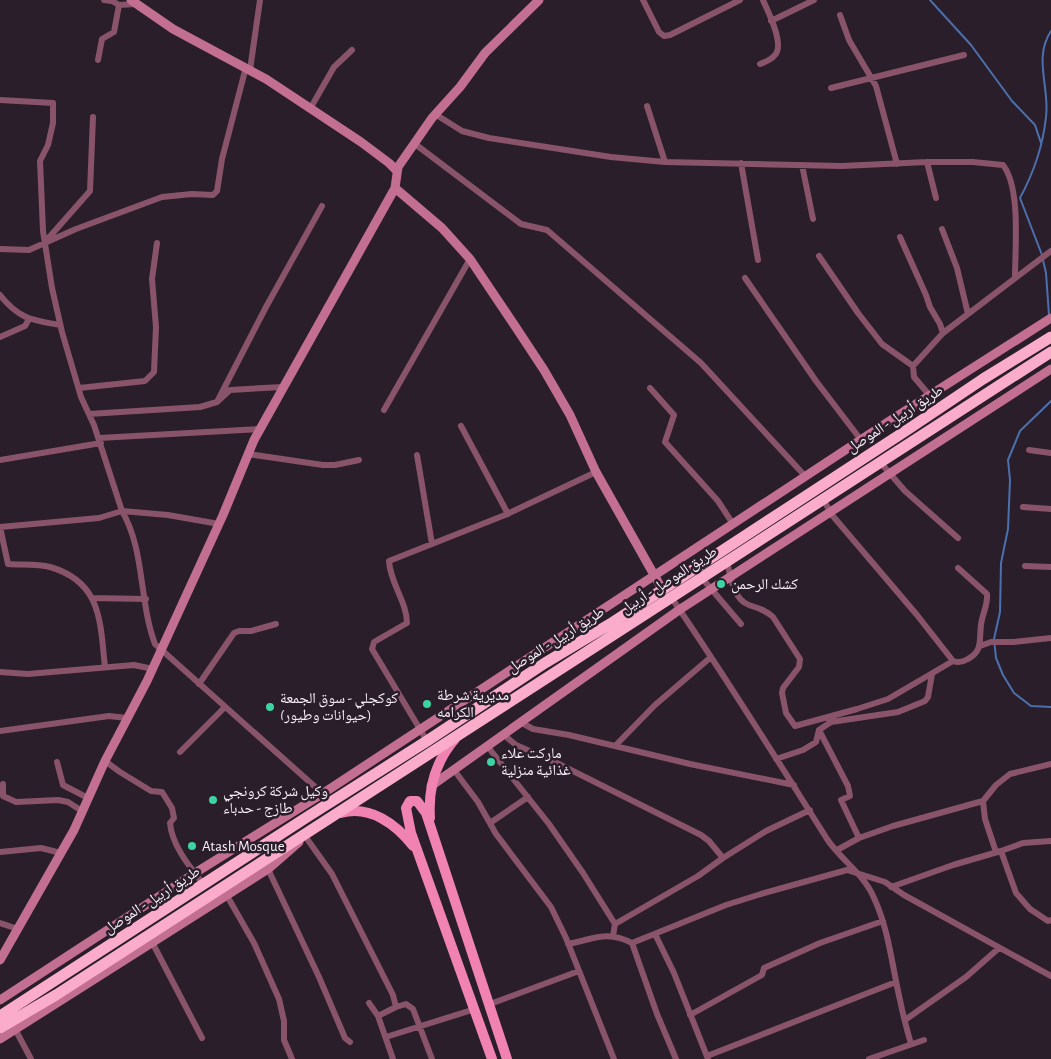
<svg xmlns="http://www.w3.org/2000/svg" width="1051" height="1059" font-family="'Alegreya Sans','Noto Naskh Arabic',sans-serif">
<style>
.lines{fill:none;stroke-linecap:round;stroke-linejoin:round}
.stream{stroke:#4b70ae;stroke-width:2}
.street{stroke:#89546a;stroke-width:6}
.secondary{stroke:#c36f92;stroke-width:9}
.primary{stroke:#f083b1;stroke-width:10}
.highway{stroke:#fbaccb;stroke-width:11}
.poi-dot{fill:#3dd4a3;stroke:#2a1e2b;stroke-width:2}
.labels{text-anchor:middle;dominant-baseline:central;stroke-width:5;stroke-linejoin:round;paint-order:stroke}
.street-label{font-size:15px;fill:#f9f0fa;stroke:#2a1e2b}
.poi-label{font-size:15px;fill:#f9f0fa;stroke:#2a1e2b;text-anchor:start}
</style>
<rect width="100%" height="100%" fill="#2a1e2b"/>
<g class="lines">
<path class="stream" d="M 930,0 L 971,45 L 1012,101 L 1035,125 L 1041,143
M 1042,255 L 1020,198 C 1033,174 1043,145 1046,117 C 1050,88 1033,58 1051,31
M 1043,260 L 1046,273 L 1049,315
M 1051,401 L 1020,431 L 1008,460 L 1010,480 L 1008,529 L 1001,563 L 1000,612 L 994,639 L 996,658 L 1003,675 L 1014,693 L 1031,706 L 1051,707"/>
<path class="street" d="M 104,0 L 112,1 L 119,5
M 643,0 L 659,32 L 664,36 L 670,35 L 740,0
M 840,15 L 849,40 L 876,86 L 897,164
M 771,21 L 814,0
M 98,60 L 102,39 L 114,32 L 119,5 L 136,4 L 136,3
M 760,64 C 765,62 771,60 774,56 C 786,46 768,12 763,0
M 250,70 L 260,0
M 831,88 L 964,55
M 0,100 L 53,103 L 53,123 L 48,145 L 40,161 L 43,231 L 52,288 L 62,332 L 81,397 L 94,425 L 122,511 C 145,550 139,602 155,644 L 332,802
M 647,106 L 665,162
M 310,109 L 334,67 L 352,50
M 435,114 L 462,131 L 489,138 L 611,157 L 665,162 L 842,166 L 927,162 L 973,162 L 1003,165 C 1021,188 1015,248 1015,278
M 415,144 L 521,224 L 547,230 L 701,363 L 806,477
M 927,162 L 936,198
M 741,163 L 758,260
M 802,165 L 813,219
M 942,229 L 957,268 L 968,314
M 900,237 L 926,295 L 930,307 L 940,324 L 943,333
M 45,242 L 90,191 L 93,117
M 0,249 L 29,250 L 76,229 L 162,197 L 192,194 L 213,195 L 217,191 L 222,159 L 246,67
M 819,256 L 858,313 L 882,344 L 913,366 L 914,377 L 930,396
M 745,278 L 816,381 L 861,440
M 0,295 C 19,319 32,320 60,325
M 0,337 L 25,326 L 29,319
M 913,366 L 943,333 L 1051,251
M 79,388 L 145,381 L 154,372 L 156,327 L 152,279 L 157,243
M 650,388 L 674,415 L 665,442 L 718,501 L 733,524
M 217,402 L 266,307 L 322,206
M 384,410 L 470,259
M 89,414 L 200,407 L 217,402 L 230,390 L 282,387
M 461,426 L 508,514
M 99,438 L 260,429
M 1029,450 L 1051,453
M 248,454 L 323,465 L 335,465 L 359,460
M 417,455 L 432,544
M 0,460 L 101,443
M 880,462 L 905,491 L 958,538
M 823,499 L 832,515 L 917,615 L 953,661
M 1023,507 L 1051,509
M 727,561 C 730,574 733,600 749,605 C 758,608 766,610 773,617 L 800,659 L 799,667 L 783,688 L 782,693 L 786,713 L 795,726 L 857,709 L 888,699 L 953,661 C 958,663 963,662 968,659 C 983,651 979,640 981,625 C 982,615 988,605 987,594 L 958,568
M 1025,566 L 1051,567
M 701,577 L 741,624
M 671,597 C 725,676 776,758 827,839 C 841,860 864,874 874,898 C 889,930 892,966 900,1000 C 903,1015 907,1030 911,1044
M 92,598 L 146,599
M 980,646 L 991,642 L 1014,642 L 1051,638
M 105,667 C 100,622 102,582 50,567 C 38,564 21,565 8,564 L 0,527 L 99,518 L 122,511 L 168,515 L 219,524
M 0,672 L 28,674 L 134,665 L 153,669
M 199,684 L 234,633 L 239,631 L 251,631 L 276,624
M 522,723 L 533,729 L 569,735 L 690,764 L 794,785
M 819,730 L 848,786 L 850,796 L 841,800 L 859,838 L 837,850
M 0,731 L 109,716 L 127,718
M 504,735 L 516,745 L 557,763 L 701,835 L 709,841 L 723,858 L 698,876 L 615,924
M 427,741 L 372,649 L 374,642 L 407,623 C 407,602 390,583 389,561 L 505,515 L 596,472
M 616,745 L 655,705 L 711,657
M 488,747 L 549,824 L 583,873 L 615,924 L 613,936
M 180,752 L 225,707
M 776,759 L 803,750 L 816,742 L 819,730 L 831,722 L 898,712 L 925,701 L 928,697 L 932,674
M 105,761 L 120,772 L 151,791 L 162,792 L 172,808 L 174,818 L 170,823 C 172,846 190,867 204,885
M 57,762 L 63,785 L 88,798
M 454,770 L 478,802 L 496,834 L 551,907 L 566,938 L 614,1059
M 3,784 L 3,796 L 16,802 L 58,800 L 68,802 L 82,811
M 983,801 L 996,785 L 1010,774 L 1051,764
M 490,823 L 528,797
M 305,836 L 332,874 L 393,995 L 396,1007 L 406,1004 L 413,1009 L 432,1059
M 859,838 L 893,826 L 983,801 L 985,819 L 996,852
M 1001,851 L 1016,893 L 1030,909 L 1048,921 L 1051,920
M 0,852 L 41,848 L 61,853
M 723,858 L 766,831 L 810,810
M 268,869 L 319,977 L 345,1038 L 350,1042
M 891,887 L 953,865 L 1001,851 L 1023,843 L 1051,841
M 226,894 L 254,943 L 279,999 L 284,1021 L 284,1040 L 292,1059
M 0,923 L 18,929
M 655,934 L 674,973 L 708,1059
M 152,942 L 202,1038
M 632,943 L 726,905 L 761,894 L 847,870 L 885,882 L 904,895 L 1051,976
M 568,944 C 594,939 606,930 632,943 L 657,1014 L 676,1059
M 369,1003 L 378,1016 L 393,1059
M 490,1004 L 579,971
M 690,1015 L 762,975 L 764,968 L 820,943 L 883,921
M 378,1016 L 396,1007
M 905,1020 L 966,977 L 999,948
M 14,1027 L 31,1059
M 386,1037 L 475,1009
M 707,1056 L 896,982
M 869,1059 L 924,1040"/>
<path class="secondary" d="M 131,0 L 173,29 L 266,79 L 361,142 L 389,163 L 397,171
M 395,188 L 442,228 L 470,259 L 515,326 L 544,370 L 570,415 L 596,472 L 662,589
M 431,786 L 679,610 L 1051,369
M 0,960 L 74,830 L 105,761 L 147,681 L 223,515 L 254,440 L 395,188 L 398,167 L 432,118 L 460,87 L 485,53 L 539,0
M 0,1000 L 195,873 L 322,794 L 894,418 L 1051,318
M 0,1039 L 268,869 L 299,842"/>
<path class="primary" d="M 341,813 C 370,805 396,824 413,846
M 430,818 C 428,789 435,762 455,739
M 492,1059 L 411,833 L 406,808 L 410,801 L 417,801 L 426,813 L 507,1059"/>
<path class="highway" d="M 0,1016 L 304,819 L 427,741 L 545,663 L 610,624 L 910,428 L 983,379 L 1051,337
M 0,1028 L 56,995 L 1051,352"/>
</g>
<g class="poi-dot">
<circle cx="721" cy="584" r="5"/>
<circle cx="427" cy="704" r="5"/>
<circle cx="270" cy="707" r="5"/>
<circle cx="491" cy="762" r="5"/>
<circle cx="213" cy="800" r="5"/>
<circle cx="192" cy="846" r="5"/>
</g>
<g class="labels">
<g class="street-label">
<text transform="translate(895 419) rotate(-33)">طريق أربيل - الموصل</text>
<text transform="translate(669 580) rotate(-33)">طريق الموصل - أربيل</text>
<text transform="translate(556 640) rotate(-32)">طريق أربيل - الموصل</text>
<text transform="translate(152 900) rotate(-33)">طريق أربيل - الموصل</text>
</g>
<g class="poi-label">
<text x="731" y="584">كشك الرحمن</text>
<text x="437" y="695">مديرية شرطة<tspan x="437" dy="17">الكرامه</tspan></text>
<text x="280" y="698">كوكجلي - سوق الجمعة<tspan x="280" dy="17">(حيوانات وطيور)</tspan></text>
<text x="501" y="753">ماركت علاء<tspan x="501" dy="17">غذائية منزلية</tspan></text>
<text x="223" y="791">وكيل شركة كرونجي<tspan x="223" dy="17">طازج - حدباء</tspan></text>
<text x="202" y="846">Atash Mosque</text>
</g>
</g>
</svg>
